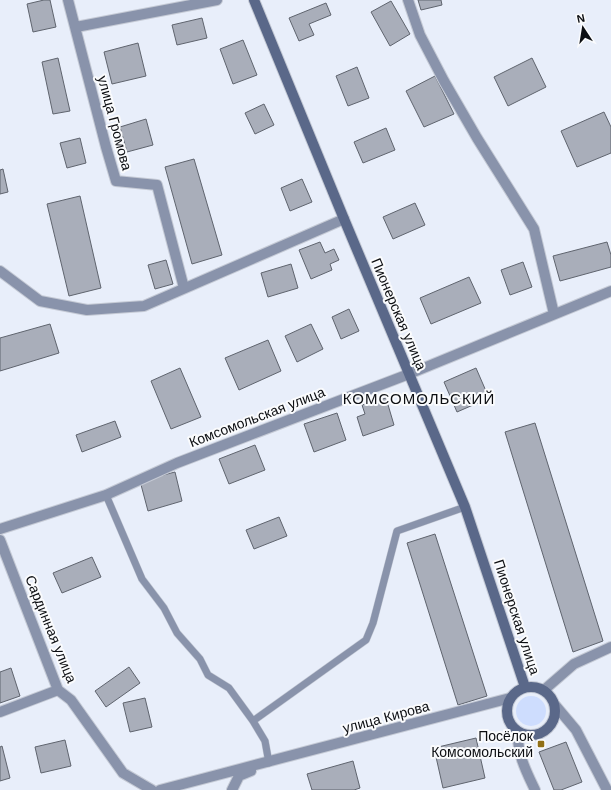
<svg xmlns="http://www.w3.org/2000/svg" width="611" height="790" font-family="Helvetica,sans-serif">
<style>
.green{fill:#ceddfe}
.building{fill:#a9aeba;stroke:#5f646e}
.lines{fill:none;stroke-linecap:round;stroke-linejoin:round}
.lane-casing{stroke:#c5cad5;stroke-width:8}
.street-casing{stroke:#c5cad5;stroke-width:12}
.secondary-casing{stroke:#c5cad5;stroke-width:12}
.lane{stroke:#8993ab;stroke-width:7}
.street{stroke:#8993ab;stroke-width:10}
.secondary{stroke:#5a6889;stroke-width:10}
.poi-dot{fill:#917016;stroke:#fafbfd;stroke-width:1.5}
.labels{text-anchor:middle;dominant-baseline:central;stroke-width:4;stroke-linejoin:round;paint-order:stroke}
.street-label{font-size:14px;fill:#0c0e12;stroke:#fafbfd}
.poi-label{font-size:14px;fill:#0c0e12;stroke:#fafbfd;text-anchor:end}
.neighbourhood-label{font-size:15px;letter-spacing:1px;fill:#0c0e12;stroke:#fafbfd}
</style>
<rect width="100%" height="100%" fill="#e8eefa"/>
<path class="green" d="M516 711a15 15 0 1 1 30 0a15 15 0 1 1-30 0Z"/>
<path class="building" d="M 44,0 L 50,0 L 56,27 L 33,32 L 27,4 Z
M 418,0 L 441,0 L 442,5 L 421,10 Z
M 391,1 L 410,34 L 390,46 L 371,12 Z
M 326,3 L 331,15 L 309,24 L 314,35 L 299,41 L 289,18 Z
M 202,18 L 207,38 L 177,45 L 172,25 Z
M 243,40 L 257,75 L 233,84 L 220,49 Z
M 138,43 L 146,76 L 112,84 L 104,52 Z
M 58,58 L 70,111 L 53,114 L 42,62 Z
M 532,58 L 546,87 L 508,106 L 494,77 Z
M 357,67 L 369,98 L 348,106 L 336,76 Z
M 435,76 L 454,114 L 424,127 L 406,91 Z
M 264,104 L 274,125 L 255,134 L 245,113 Z
M 604,112 L 611,127 L 611,153 L 577,167 L 561,131 Z
M 146,119 L 153,145 L 127,152 L 120,127 Z
M 386,128 L 395,150 L 363,163 L 354,142 Z
M 80,138 L 86,163 L 67,168 L 60,143 Z
M 194,159 L 222,255 L 192,264 L 165,167 Z
M 3,169 L 8,192 L 0,194 L 0,170 Z
M 302,179 L 312,202 L 290,211 L 281,188 Z
M 80,196 L 101,288 L 69,296 L 47,204 Z
M 415,203 L 425,225 L 393,239 L 383,217 Z
M 320,242 L 325,253 L 334,249 L 339,260 L 330,264 L 332,270 L 311,279 L 299,250 Z
M 607,242 L 611,255 L 611,267 L 560,281 L 553,256 Z
M 166,260 L 173,284 L 155,289 L 148,265 Z
M 523,262 L 532,287 L 510,295 L 501,270 Z
M 291,264 L 298,288 L 268,297 L 261,273 Z
M 469,277 L 481,303 L 431,324 L 420,298 Z
M 349,309 L 359,331 L 341,339 L 332,317 Z
M 50,324 L 59,353 L 0,371 L 0,338 Z
M 311,324 L 323,349 L 297,362 L 285,336 Z
M 268,340 L 281,371 L 239,390 L 225,358 Z
M 180,368 L 201,417 L 171,429 L 151,381 Z
M 476,368 L 489,398 L 457,412 L 444,382 Z
M 386,398 L 394,425 L 363,436 L 357,417 L 365,414 L 362,405 Z
M 337,413 L 346,440 L 314,452 L 304,424 Z
M 115,421 L 121,437 L 82,452 L 76,435 Z
M 535,423 L 603,641 L 573,652 L 505,432 Z
M 255,445 L 265,470 L 229,484 L 219,459 Z
M 175,472 L 182,501 L 148,511 L 140,481 Z
M 279,517 L 287,536 L 254,549 L 246,530 Z
M 435,534 L 487,696 L 458,705 L 407,543 Z
M 92,557 L 101,577 L 62,593 L 53,573 Z
M 129,667 L 140,683 L 106,707 L 95,691 Z
M 11,668 L 20,696 L 0,703 L 0,672 Z
M 145,698 L 152,727 L 130,732 L 123,703 Z
M 476,738 L 485,778 L 443,788 L 434,748 Z
M 65,740 L 71,766 L 41,773 L 35,747 Z
M 566,742 L 582,782 L 561,790 L 554,790 L 539,752 Z
M 2,746 L 10,778 L 0,781 L 0,747 Z
M 353,761 L 360,788 L 354,790 L 312,790 L 307,774 Z"/>
<g class="lines">
<g class="lane-casing">
<path id="lane" d="M 106,495 L 142,579 L 164,608 L 177,633 L 200,659 L 208,675 L 229,688 L 253,721 L 265,741 L 269,763
M 253,721 L 366,640 L 373,623 L 397,531 L 465,507"/>
</g>
<g class="street-casing">
<path id="street" d="M 68,0 L 106,147 L 116,181 L 157,185 L 184,288
M 408,0 L 420,35 L 444,81 L 477,138 L 534,229 L 554,314
M 76,27 L 217,0
M 0,271 L 40,301 L 87,310 L 144,306 L 344,219
M 0,529 L 106,495 L 177,463 L 409,374 L 611,291
M 0,540 L 58,690 L 71,700 L 123,773 L 152,790
M 544,690 L 574,664 L 611,647
M 555,705 L 576,730 L 607,790
M 0,712 L 58,690
M 518,732 C 517,754 526,771 535,790
M 160,790 L 510,698
M 232,790 L 239,776 L 251,771"/>
</g>
<g class="secondary-casing">
<path id="secondary" d="M 254,0 L 344,219 L 465,507 L 525,687
M507 711a24 24 0 1 1 48 0a24 24 0 1 1-48 0Z"/>
</g>
<use href="#lane" class="lane"/>
<use href="#street" class="street"/>
<use href="#secondary" class="secondary"/>
</g>
<rect class="poi-dot" x="537" y="740" width="8" height="8" rx="2"/>
<g class="labels">
<g class="street-label">
<text transform="translate(115 123) rotate(75)">улица Громова</text>
<text transform="translate(399 314) rotate(67)">Пионерская улица</text>
<text transform="translate(257 417) rotate(-21)">Комсомольская улица</text>
<text transform="translate(517 617) rotate(72)">Пионерская улица</text>
<text transform="translate(51 629) rotate(68)">Сардинная улица</text>
<text transform="translate(386 717) rotate(-15)">улица Кирова</text>
</g>
<g class="poi-label">
<text x="533" y="736">Посёлок<tspan x="533" dy="16">Комсомольский</tspan></text>
</g>
<g class="neighbourhood-label">
<text x="419" y="398">КОМСОМОЛЬСКИЙ</text>
</g>
</g>
<g transform="translate(583 28) rotate(348)" stroke="#fafbfd" stroke-width="3" paint-order="stroke">
<path d="M0-3L7 15L0 10L-7 15Z" fill="#0c0e12"/>
<text y="-6" font-size="11" font-weight="bold" text-anchor="middle" fill="#0c0e12">N</text>
</g>
</svg>
